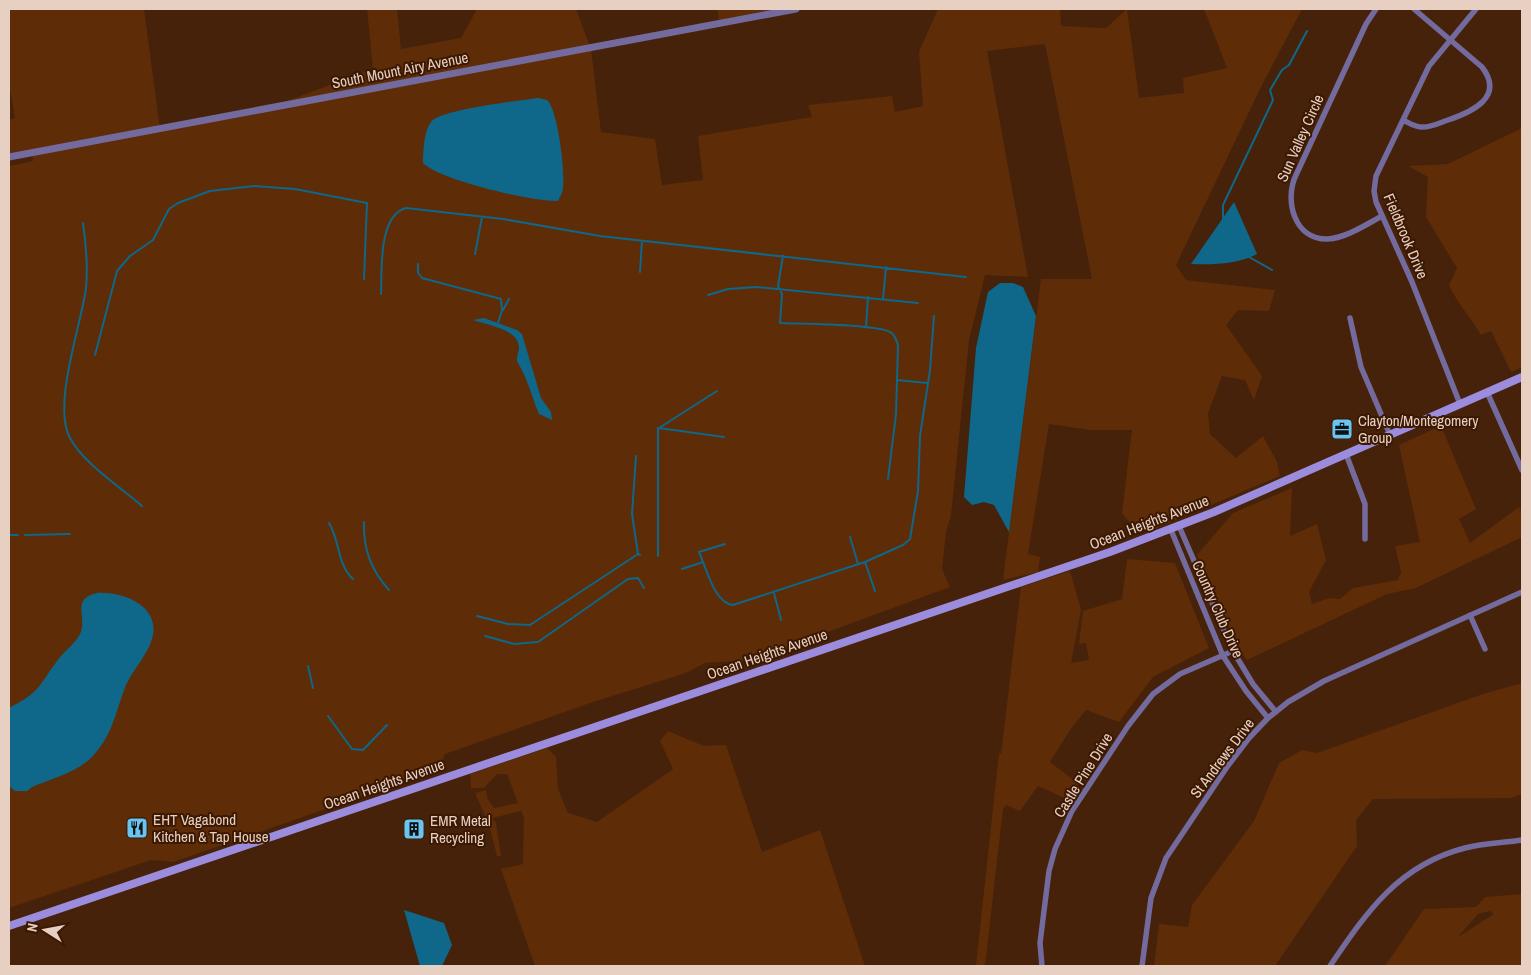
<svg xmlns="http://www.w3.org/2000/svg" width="1531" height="975" font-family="'Archivo Narrow',sans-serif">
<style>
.green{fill:#5e2c07;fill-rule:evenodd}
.water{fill:#0f6789}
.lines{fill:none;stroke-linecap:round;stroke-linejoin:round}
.stream{stroke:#0f6789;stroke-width:2}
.minor{stroke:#736a9e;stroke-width:5.5}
.tertiary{stroke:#736a9e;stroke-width:7}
.secondary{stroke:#9b8cde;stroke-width:8}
.labels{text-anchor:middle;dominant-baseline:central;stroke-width:4;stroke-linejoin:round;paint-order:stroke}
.street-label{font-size:15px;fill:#e7cfc2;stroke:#3b1801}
.poi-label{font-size:15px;fill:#e7cfc2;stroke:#3b1801;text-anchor:start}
</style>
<rect width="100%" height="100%" fill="#46220a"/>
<path class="green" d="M 9,9 L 144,9 L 160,129 L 260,111 L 373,69 L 367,9 L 397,9 L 401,49 L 461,38 L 477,9 L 576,9 L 591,49 L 601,132 L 655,139 L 662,185 L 703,180 L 698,136 L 812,117 L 808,105 L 892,96 L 895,112 L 923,106 L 919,52 L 938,9 L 1060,9 L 1061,26 L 1106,28 L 1127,9 L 1139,98 L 1184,93 L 1183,78 L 1227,68 L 1204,9 L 1302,9 L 1262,85 L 1176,265 L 1186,280 L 1275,290 L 1269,311 L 1238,310 L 1226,325 L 1262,376 L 1254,400 L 1245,380 L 1222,376 L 1208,413 L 1210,434 L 1236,458 L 1263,436 L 1277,462 L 1280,476 L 1154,529 L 1135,529 L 1122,513 L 1132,430 L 1090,430 L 1049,424 L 1028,554 L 1040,557 L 1038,572 L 1003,580 L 1041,279 L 1092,279 L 1045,44 L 987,51 L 1028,277 L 985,275 L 969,340 L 951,515 L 946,532 L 942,569 L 950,587 L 752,660 L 705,663 L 686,673 L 596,701 L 445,754 L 438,770 L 173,862 L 151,860 L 9,908 L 9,166 L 33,161 L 32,154 L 9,158 L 9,120 L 15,118 L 9,83 Z
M 717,9 L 774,9 L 775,13 L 720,24 Z
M 1522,128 L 1522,367 L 1511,372 L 1491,331 L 1481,335 C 1470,316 1458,305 1449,285 L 1457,268 L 1426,217 L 1428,177 L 1408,166 L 1448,164 Z
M 1441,426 L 1476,509 L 1459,519 L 1470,543 L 1519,507 L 1522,514 L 1522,537 L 1416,588 L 1387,594 L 1247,660 L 1238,647 L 1197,555 L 1233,513 L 1292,488 L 1290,536 L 1317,524 L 1326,560 L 1309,592 L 1312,604 L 1329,598 L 1340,599 L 1353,588 L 1398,580 L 1401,572 L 1395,546 L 1420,542 L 1399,445 Z
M 1127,559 L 1175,563 L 1209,648 L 1153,677 L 1119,722 L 1086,710 L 1070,730 L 1050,762 L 1079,784 L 1069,800 L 1038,786 L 1020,811 L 1006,805 L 1003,809 L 985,966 L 974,966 L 976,965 L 999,753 L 1001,754 L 1021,587 L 1070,571 L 1081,610 L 1071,663 L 1089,660 L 1086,643 L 1079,644 L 1083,611 L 1122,599 Z
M 1522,683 L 1522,794 L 1511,798 L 1373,799 L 1356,820 L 1357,846 L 1275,966 L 1154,966 L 1159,924 L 1188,927 L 1192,905 L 1254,821 L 1279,763 L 1302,750 L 1317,753 L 1483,694 Z
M 668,731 L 704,746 L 726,745 L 762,852 L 820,830 L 865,966 L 535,966 L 501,869 L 523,864 L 524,818 L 521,811 L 492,818 L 496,823 L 501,856 L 497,856 L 489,825 L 475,793 L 486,790 L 487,798 L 494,808 L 518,803 L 507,774 L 497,774 L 484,788 L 471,788 L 470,774 L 547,748 L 556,757 L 558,789 L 568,813 L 597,822 L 673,769 L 660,741 Z
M 1522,894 L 1522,966 L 1385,966 L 1424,909 L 1476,907 L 1485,897 ZM 1490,911 L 1494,914 L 1458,937 L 1478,914 Z"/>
<path class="water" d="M 538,98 L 547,100 C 558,110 565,171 563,187 C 563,192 560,197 558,201 C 533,202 439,180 423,163 C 423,152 424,129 432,121 C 444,109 518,101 538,98 Z
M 1234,202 L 1257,254 C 1239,264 1212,265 1191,264 Z
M 1000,283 L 1013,283 L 1023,287 L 1036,316 L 1009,532 L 994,505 L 984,502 L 972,505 L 964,497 L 976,348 L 988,292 Z
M 484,318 L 517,330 L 522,334 L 541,398 L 551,412 L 552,420 L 539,414 C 531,395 529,382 518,363 C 515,358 519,353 519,347 C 518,329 487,325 473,320 Z
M 97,593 C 122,591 162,606 152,639 C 147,656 133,669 126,685 C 115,713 113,736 90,759 C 74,773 51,779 32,787 L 27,791 L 15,791 L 9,786 L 9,708 C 40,692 38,687 57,661 C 64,651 74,645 80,634 C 88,617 70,599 97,593 Z
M 404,910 L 444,923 L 452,945 L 442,966 L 420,966 Z"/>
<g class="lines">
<path class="stream" d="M 1223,220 L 1223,205 L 1273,100 L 1270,90 L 1282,70 L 1289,65 L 1307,31
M 83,223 C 86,244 88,267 86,288 C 81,326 52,405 70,438 C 83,463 120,487 142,506
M 475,254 L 482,217
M 783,256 L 778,286 L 782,294 L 780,323 C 801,324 876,324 890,332 C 895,334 896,340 898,345 L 896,414 L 888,479
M 1249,257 L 1272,270
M 418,264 L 418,273 L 422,278 L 501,299 L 502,310 L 498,323
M 640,272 L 642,241
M 381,294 C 382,272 378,215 406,208 L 503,219 L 600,236 L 966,277
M 708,295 L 728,289 L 756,287 L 918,303
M 883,299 L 886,267
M 503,310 L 509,299
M 866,327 L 868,297
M 95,355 L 117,271 L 130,256 L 153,240 L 169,209 L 178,203 L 210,191 L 254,186 L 295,189 L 367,203 L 364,279
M 897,380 L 927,383
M 658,428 L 658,556
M 659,428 L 717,391
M 659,428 L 724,437
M 636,456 L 632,514 L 638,554 L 640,555
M 364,522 C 363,549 371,570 389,590
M 329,523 C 340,541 337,564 353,579
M 9,535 L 18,535
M 25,535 L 70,534
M 850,537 L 858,564
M 725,544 L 699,552 C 706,567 714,603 733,605 L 865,562 L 903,545 L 910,539 L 918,491 L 920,436 L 930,370 L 934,316
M 865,562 L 875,591
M 682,569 L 703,562
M 774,593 L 781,620
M 477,616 L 508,624 L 530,625 L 638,554
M 485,636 L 514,644 L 538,642 L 628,579 L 638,578 L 644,588
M 308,666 L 313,688
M 328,716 L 352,749 L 363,750 L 387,725"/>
<path class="minor" d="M 1376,9 L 1366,24 L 1296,175 C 1284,200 1294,240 1328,239 C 1346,238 1367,224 1382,216
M 1403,120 C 1409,123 1415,127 1421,127 C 1430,128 1439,123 1448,120 C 1472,112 1505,97 1482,67 L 1414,9
M 1350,318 L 1361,367 L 1390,435
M 1487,392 L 1522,470
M 1460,404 L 1412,282 L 1376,202 L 1374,191 L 1376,176 L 1429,66 L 1476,9
M 1346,454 L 1365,504 L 1365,539
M 1179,526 L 1233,651 L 1253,684 L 1276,712
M 1171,530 L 1223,656 L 1246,691 L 1268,718
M 1470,615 L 1485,649
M 1042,966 L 1040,943 L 1049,871 L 1055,849 L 1072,811 L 1128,726 L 1153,694 L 1180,674 L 1233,651
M 1142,966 L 1151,898 L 1166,858 L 1227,767 L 1249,738 L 1268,718 L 1288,702 L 1324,681 L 1522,592
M 1330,966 C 1366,913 1398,865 1465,848 C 1484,843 1503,843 1522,840"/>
<path class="tertiary" d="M 9,157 L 796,9"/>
<path class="secondary" d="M 9,926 L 1110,552 L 1214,512 L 1522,377"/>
</g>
<defs>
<g id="office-square" transform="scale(1.125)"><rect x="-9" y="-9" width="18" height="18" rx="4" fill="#68c4f0" stroke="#3b1801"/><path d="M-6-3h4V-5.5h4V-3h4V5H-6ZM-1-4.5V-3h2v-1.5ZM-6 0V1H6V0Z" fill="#111"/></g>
<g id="restaurant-square" transform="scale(1.125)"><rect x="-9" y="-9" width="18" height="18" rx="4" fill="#68c4f0" stroke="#3b1801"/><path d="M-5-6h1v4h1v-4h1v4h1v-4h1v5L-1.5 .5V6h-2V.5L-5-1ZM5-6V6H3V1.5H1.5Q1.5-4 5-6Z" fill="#111"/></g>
<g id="building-square" transform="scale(1.125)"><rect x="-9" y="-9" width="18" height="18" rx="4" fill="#68c4f0" stroke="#3b1801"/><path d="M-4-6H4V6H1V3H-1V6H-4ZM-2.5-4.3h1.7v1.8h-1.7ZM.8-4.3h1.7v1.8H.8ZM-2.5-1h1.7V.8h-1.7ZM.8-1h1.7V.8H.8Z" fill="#111"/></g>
</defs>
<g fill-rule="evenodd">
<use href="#office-square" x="1342" y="429"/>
<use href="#restaurant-square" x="137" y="828"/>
<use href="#building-square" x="414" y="829"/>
</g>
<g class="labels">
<g class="street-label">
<text transform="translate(400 70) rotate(-11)">South Mount Airy Avenue</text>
<text transform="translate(1300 138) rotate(-66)">Sun Valley Circle</text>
<text transform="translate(1406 236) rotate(67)">Fieldbrook Drive</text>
<text transform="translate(1149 522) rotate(-21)">Ocean Heights Avenue</text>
<text transform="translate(1218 609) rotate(66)">Country Club Drive</text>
<text transform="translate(767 654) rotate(-19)">Ocean Heights Avenue</text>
<text transform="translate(1222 758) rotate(-53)">St Andrews Drive</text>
<text transform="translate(1083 775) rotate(-58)">Castle Pine Drive</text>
<text transform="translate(384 784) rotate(-19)">Ocean Heights Avenue</text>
</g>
<g class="poi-label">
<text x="1358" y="420">Clayton/Montegomery<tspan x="1358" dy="17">Group</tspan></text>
<text x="153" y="819">EHT Vagabond<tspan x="153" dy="17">Kitchen &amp; Tap House</tspan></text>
<text x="430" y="820">EMR Metal<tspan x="430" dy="17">Recycling</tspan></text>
</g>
</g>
<rect width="1531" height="975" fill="none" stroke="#e7cfc2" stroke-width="20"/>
<g transform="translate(45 930) rotate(281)" stroke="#3b1801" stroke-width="4" paint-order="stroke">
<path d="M0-4L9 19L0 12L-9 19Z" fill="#e7cfc2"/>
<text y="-8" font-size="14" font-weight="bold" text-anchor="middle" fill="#e7cfc2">N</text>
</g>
</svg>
